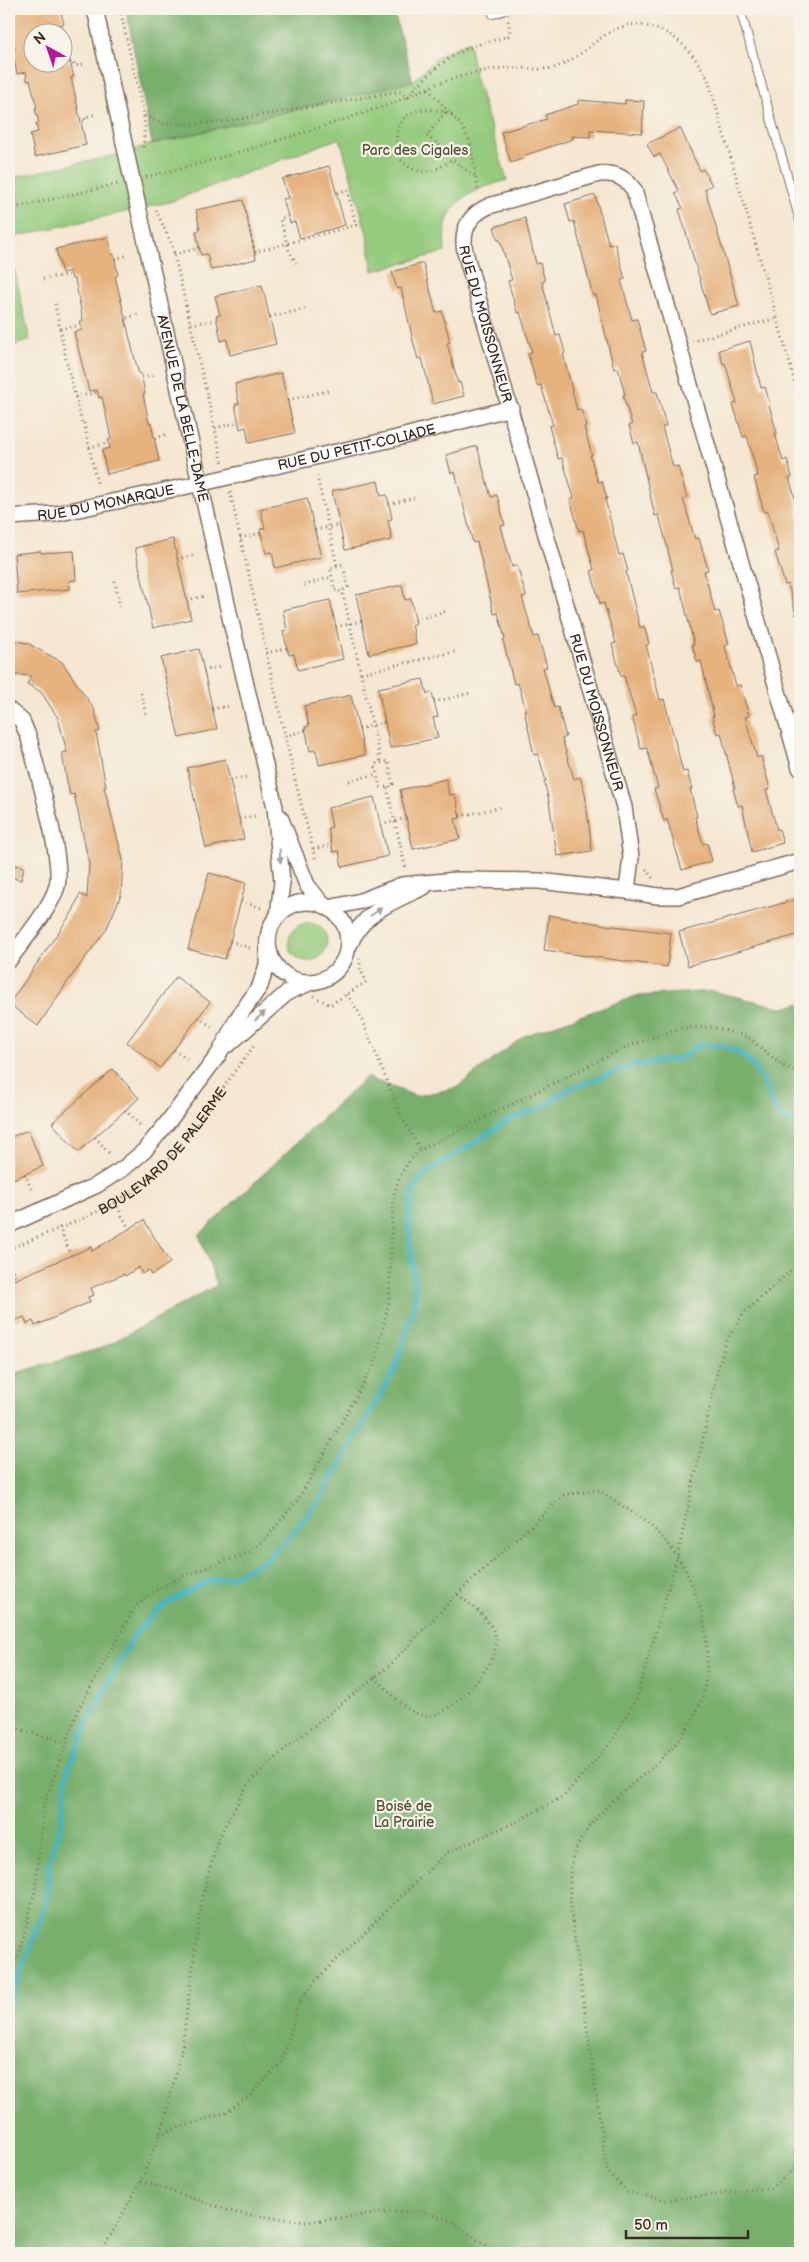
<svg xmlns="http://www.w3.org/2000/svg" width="809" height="2262" font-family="'Balsamiq Sans',sans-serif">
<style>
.green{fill:#95cb7e;stroke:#687a4e}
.forest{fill:#78af6d;stroke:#5a6c46}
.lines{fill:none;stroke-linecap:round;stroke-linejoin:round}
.stream{stroke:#47b4c2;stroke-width:5}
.building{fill:#e6b37f}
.lane-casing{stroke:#7c6c5d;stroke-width:10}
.street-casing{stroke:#7c6c5d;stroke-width:18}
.path{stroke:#7c6c5d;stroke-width:3;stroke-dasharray:1 4;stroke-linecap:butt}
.lane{stroke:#fff;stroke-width:8}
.street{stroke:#fff;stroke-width:15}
.street-bridge-casing{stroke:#7c6c5d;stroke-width:18;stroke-linecap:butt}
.street-bridge{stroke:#fff;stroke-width:15}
.oneway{fill:#a79f9a}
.labels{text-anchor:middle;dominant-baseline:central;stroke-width:4.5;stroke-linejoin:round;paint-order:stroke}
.park-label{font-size:14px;fill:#525236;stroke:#f7f3e8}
.street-label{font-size:14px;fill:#3b2a1e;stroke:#f7f3e8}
</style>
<rect width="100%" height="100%" fill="#f7f3e8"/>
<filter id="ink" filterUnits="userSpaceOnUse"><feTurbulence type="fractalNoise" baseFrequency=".02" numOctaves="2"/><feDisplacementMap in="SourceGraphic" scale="10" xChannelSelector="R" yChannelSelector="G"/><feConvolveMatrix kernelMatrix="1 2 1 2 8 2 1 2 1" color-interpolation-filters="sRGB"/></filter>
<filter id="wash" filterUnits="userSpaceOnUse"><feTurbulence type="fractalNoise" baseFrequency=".0096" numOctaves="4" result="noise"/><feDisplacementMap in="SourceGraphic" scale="20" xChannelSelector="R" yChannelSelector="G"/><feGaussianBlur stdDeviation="1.12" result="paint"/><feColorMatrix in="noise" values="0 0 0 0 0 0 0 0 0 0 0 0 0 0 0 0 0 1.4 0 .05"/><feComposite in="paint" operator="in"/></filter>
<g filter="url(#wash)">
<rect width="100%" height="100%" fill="#f5e7d1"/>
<path class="green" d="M 469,41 L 475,76 L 507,180 C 466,192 440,203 445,252 L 373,271 L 367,234 L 340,138 L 169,202 L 9,238 L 9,178 L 112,156 L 152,144 L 413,81 L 437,57 Z
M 9,244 L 30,341 L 9,346 Z
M289 942a19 19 0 1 1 38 0a19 19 0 1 1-38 0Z"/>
<path class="forest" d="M 126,9 L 393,9 L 413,81 L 152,144 Z
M 712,991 L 784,1008 L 800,1003 L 800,2253 L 9,2253 L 9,1375 L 102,1348 L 217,1285 L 199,1235 L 366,1077 L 416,1096 L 456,1088 L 524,1036 L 636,996 Z"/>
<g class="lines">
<path class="stream" d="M 9,2006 L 46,1902 L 49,1862 L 61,1823 L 67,1772 L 89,1719 L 134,1635 L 153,1614 L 176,1598 L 209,1581 L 231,1577 L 267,1559 L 295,1531 L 320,1499 L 395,1369 L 416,1299 L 410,1245 L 409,1212 L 413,1192 L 421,1177 L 507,1121 L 541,1108 L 569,1089 L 635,1065 L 678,1059 L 690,1053 L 697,1045 C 726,1043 747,1051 762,1079 C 769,1093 770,1110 785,1119 C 789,1122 795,1121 800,1122"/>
</g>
<g id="blocks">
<path class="building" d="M 20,9 L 60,9 L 64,24 L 32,31 L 32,62 L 70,62 L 74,77 L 71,77 L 86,145 L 35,157 L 30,134 L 38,132 L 36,123 L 39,123 L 35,108 L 37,108 L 30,80 L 27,81 L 26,72 L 17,74 L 12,51 L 15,50 L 9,21 L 9,11 Z
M 578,100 L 625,104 L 625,100 L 644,101 L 642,133 L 590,130 L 590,137 L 572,136 L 573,139 L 523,156 L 524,158 L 511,163 L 501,132 L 547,119 L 545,115 L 578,104 Z
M 680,128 L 700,171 L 703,169 L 712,185 L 705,189 L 739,306 L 710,314 L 679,209 L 683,208 L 675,193 L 679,191 L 660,154 L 654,157 L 647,144 Z
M 329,166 L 345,225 L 300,238 L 295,222 L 290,223 L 283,199 L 288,198 L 282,179 Z
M 595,195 L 609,245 L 615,244 L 625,279 L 621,280 L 632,320 L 637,319 L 646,351 L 642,352 L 653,392 L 657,392 L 666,426 L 662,427 L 673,467 L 678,466 L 687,498 L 683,499 L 695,539 L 699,538 L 708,570 L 704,571 L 715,612 L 719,611 L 729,644 L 725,646 L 736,686 L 740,685 L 749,716 L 745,717 L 757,758 L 761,756 L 770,789 L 766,790 L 777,830 L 779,829 L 783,843 L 752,852 L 742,805 L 738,806 L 733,789 L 735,788 L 721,733 L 717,734 L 712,716 L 714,716 L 701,661 L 697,662 L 692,644 L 694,644 L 680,587 L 676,588 L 671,570 L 673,570 L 659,515 L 655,516 L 638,442 L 634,443 L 629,425 L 632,425 L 623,395 L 625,395 L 618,368 L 614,369 L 596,295 L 593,296 L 574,221 L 570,222 L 565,204 Z
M 243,200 L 256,259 L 211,270 L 207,254 L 201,255 L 196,231 L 200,230 L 196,210 Z
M 525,218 L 536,264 L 540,263 L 545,281 L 542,282 L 556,336 L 560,335 L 565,353 L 563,354 L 577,410 L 581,409 L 586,426 L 584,427 L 592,455 L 590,455 L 598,482 L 602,481 L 607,499 L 605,499 L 619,555 L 623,554 L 628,571 L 626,572 L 640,628 L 644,626 L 649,644 L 646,645 L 660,700 L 664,699 L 683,772 L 687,771 L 692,789 L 690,789 L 697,817 L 695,817 L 703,844 L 707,843 L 712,861 L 682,870 L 667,819 L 664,821 L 654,789 L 658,788 L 647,748 L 641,749 L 632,717 L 636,716 L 624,676 L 621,676 L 612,644 L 616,643 L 604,603 L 600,604 L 591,571 L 594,570 L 583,530 L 579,531 L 570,499 L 574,498 L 562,458 L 558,459 L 549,426 L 553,425 L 541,385 L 537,386 L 528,353 L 532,352 L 520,312 L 517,313 L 508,281 L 512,280 L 500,240 L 498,240 L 494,227 Z
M 108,237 L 112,255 L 114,255 L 118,275 L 115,276 L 134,356 L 139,374 L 141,373 L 145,394 L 143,394 L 149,423 L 151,423 L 159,461 L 107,474 L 102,450 L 110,448 L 108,440 L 111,439 L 108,424 L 102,397 L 99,398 L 97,390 L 89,391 L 80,356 L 74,332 L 82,330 L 80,322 L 83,321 L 75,279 L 72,279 L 70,271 L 62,273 L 56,249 Z
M 423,263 L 436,313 L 442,311 L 450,342 L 447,343 L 458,383 L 460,382 L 464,396 L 433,404 L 422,358 L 418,359 L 413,341 L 401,288 L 397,289 L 392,272 Z
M 262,285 L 276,344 L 230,355 L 227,339 L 221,341 L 216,316 L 220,315 L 215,296 Z
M 750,341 L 761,388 L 765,387 L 770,404 L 769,405 L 777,433 L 775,434 L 783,461 L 787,459 L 792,477 L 789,478 L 798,508 L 796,508 L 800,523 L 800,614 L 796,615 L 788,584 L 785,585 L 775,552 L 779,551 L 768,511 L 764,512 L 754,477 L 758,476 L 747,436 L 743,437 L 733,404 L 737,403 L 725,363 L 723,364 L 719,350 Z
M 281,373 L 295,433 L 249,443 L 246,427 L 240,429 L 235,404 L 239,404 L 235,384 Z
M 477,446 L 491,497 L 497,495 L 505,525 L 501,526 L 512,567 L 517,565 L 526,596 L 522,597 L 534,637 L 538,636 L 547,667 L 543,668 L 554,708 L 558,707 L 566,737 L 562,739 L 574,779 L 580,777 L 585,794 L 592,851 L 557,856 L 549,801 L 544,781 L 546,781 L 538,754 L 534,755 L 524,710 L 526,710 L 518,683 L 514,684 L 503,640 L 505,639 L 498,613 L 494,614 L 477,542 L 473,543 L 455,472 L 451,473 L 446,455 Z
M 378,481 L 381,496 L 387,495 L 389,504 L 392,519 L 388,520 L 392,540 L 345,550 L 332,491 Z
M 307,498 L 321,557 L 275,568 L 272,552 L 266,553 L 260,529 L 265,528 L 260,509 Z
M 173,539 L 191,619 L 153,628 L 135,548 Z
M 41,551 L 41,553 L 74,551 L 76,580 L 69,581 L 70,589 L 17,594 L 14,554 Z
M 402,585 L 405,600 L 411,599 L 416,624 L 412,624 L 416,644 L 369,654 L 356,595 Z
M 330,600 L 343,659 L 298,670 L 294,654 L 289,655 L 283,631 L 287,630 L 283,610 Z
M 9,640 L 27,643 L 62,662 L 94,709 L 100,731 L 96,732 L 106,787 L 104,787 L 123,860 L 121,895 L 106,930 L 68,981 L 38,1026 L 9,1004 L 73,911 L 80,894 L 87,898 L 89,863 L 74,794 L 70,795 L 67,781 L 62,753 L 67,752 L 58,718 L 41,692 L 27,684 L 31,676 L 9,674 Z
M 199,649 L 217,729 L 179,738 L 161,658 Z
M 423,679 L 427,694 L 432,693 L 434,702 L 438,717 L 433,718 L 438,738 L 390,748 L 378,688 Z
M 351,695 L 365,755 L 319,765 L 316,750 L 310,751 L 305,727 L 309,726 L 304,706 Z
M 225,759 L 244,839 L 206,848 L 187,768 Z
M 446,779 L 449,795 L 455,794 L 460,818 L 455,819 L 460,839 L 413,849 L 400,790 Z
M 374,797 L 388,856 L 342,867 L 339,851 L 333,852 L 328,828 L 332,827 L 328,808 Z
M 9,864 L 24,867 L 21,880 L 9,877 Z
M 209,873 L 246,883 L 225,959 L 188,949 Z
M 798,899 L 800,909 L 800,934 L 688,966 L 679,932 Z
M 549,915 L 605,925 L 671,933 L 667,967 L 544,950 Z
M 176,977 L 210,1002 L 160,1068 L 127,1042 Z
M 113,1069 L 139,1098 L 78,1152 L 52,1123 Z
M 28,1130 L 43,1166 L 9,1181 L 9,1138 Z
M 144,1220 L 170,1263 L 151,1275 L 148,1270 L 142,1274 L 139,1267 L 125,1276 L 124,1274 L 91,1288 L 94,1295 L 88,1297 L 90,1302 L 35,1326 L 33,1321 L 27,1324 L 24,1317 L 9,1323 L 9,1282 L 91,1247 L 92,1251 Z"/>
</g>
</g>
<g filter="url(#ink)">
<use href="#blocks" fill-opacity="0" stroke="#7c6c5d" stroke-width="1"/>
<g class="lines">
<g class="lane-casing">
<path id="lane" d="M 491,9 L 493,14 L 508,9
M 740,9 L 800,221"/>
</g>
<g class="street-casing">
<g id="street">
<path d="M 95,9 L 126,152"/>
<path id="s2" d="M 139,211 L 232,626 L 275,807 L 282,882 L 278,916"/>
<path id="s3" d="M 9,517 L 55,514 L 202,483 L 397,438 L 511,408"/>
<path d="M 9,710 L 22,721 L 29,738 C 36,768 64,861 57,886 C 51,908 23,941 9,960"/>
<path id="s4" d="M 800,768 L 634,190 C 625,177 615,173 599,174 L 489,206 C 469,215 461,230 465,252 L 624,807 L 631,857 L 627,891 L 658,896 L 678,896 L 800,861"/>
<path d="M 280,817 L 307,885 L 323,905"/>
<circle cx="308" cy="942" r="40"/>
<path d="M 329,908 L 361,901 L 402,885 L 457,880 L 539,881 L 627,891"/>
<path d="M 349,946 C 363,911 392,902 424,887"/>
<path d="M 229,1044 L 288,992 L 309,983"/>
<path d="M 9,1225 L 97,1185 L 124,1168 L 144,1151 L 168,1122 L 219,1054 L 237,1019 L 260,986 L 267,965 L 268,939"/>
</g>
</g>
<g class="path">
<path d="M 120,9 L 143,111 L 145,125 L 143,149"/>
<path d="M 70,62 L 73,62 L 74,66 L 85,64"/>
<path d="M 428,89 L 461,125 L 470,141 L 478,191"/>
<path d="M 445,112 L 427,136 L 450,154 L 452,159"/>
<path d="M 452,114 C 414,102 388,115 399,158 C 417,177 432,175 452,159 L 475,177"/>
<path d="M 144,116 L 165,124 L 188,124 L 223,122 L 400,91 L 408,97 C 426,75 447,56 474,46 C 485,42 497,40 508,36 L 510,32 L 508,20"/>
<path d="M 83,121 L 86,121 L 85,117 L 96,114"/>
<path d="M 146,177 C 225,158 304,133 382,107 C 404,100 427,86 449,80 C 468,74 488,69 508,68 C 523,67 538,71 553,68 C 584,60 606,21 640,25 C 676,30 691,50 708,79 L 777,318 L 692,341"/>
<path d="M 9,209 L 118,184"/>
<path d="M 156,210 L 172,245 L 223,464"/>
<path d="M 288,216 L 280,219 L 289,250 L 296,263"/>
<path d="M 249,227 L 255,252 L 356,225 L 347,190 L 336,193"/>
<path d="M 174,254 L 200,248"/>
<path d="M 115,259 L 128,255"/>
<path d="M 43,279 L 71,274"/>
<path d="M 55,304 L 67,364 L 82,423"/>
<path d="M 270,317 L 309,308"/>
<path d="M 127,318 L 141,313"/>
<path d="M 777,318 L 800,401"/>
<path d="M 191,324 L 216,320"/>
<path d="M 60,329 L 81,325"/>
<path d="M 142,378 L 155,375"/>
<path d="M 75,397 L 98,392"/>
<path d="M 288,400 L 331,390"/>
<path d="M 84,423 L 97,483"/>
<path d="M 215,428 L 239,422"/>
<path d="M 155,438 L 168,434"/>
<path d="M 89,447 L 109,443"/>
<path d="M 317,476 L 337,566"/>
<path d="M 230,492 L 296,784 L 316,861"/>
<path d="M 389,504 L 414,498"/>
<path d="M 315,530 L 339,525"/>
<path d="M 240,538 L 261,533"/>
<path d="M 177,559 L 195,555"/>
<path d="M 115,581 L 120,608"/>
<path d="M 304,585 L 332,577 L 330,568 L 343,564 L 348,587 L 340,592 L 339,590 L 335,590 L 332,577"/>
<path d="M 343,594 L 381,763"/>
<path d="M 187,600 L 205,596"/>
<path d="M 415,620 L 447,611"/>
<path d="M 336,627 L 362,621"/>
<path d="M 266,653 L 287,648"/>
<path d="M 203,670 L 221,667"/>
<path d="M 361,673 L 458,651"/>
<path d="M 141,693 L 146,715"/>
<path d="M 434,702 L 470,693"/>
<path d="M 212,709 L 230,706"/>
<path d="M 359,729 L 385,722"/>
<path d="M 285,736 L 306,730"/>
<path d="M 230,780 L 247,777"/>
<path d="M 349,781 L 377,774 L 375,764 L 388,761 L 393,784 L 390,785 L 390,787 L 380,787 L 377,774"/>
<path d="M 387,788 L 406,870"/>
<path d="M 460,816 L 503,807"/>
<path d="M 239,819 L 255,816"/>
<path d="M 381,825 L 406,818"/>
<path d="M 313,849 L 332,845"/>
<path d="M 646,869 L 654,880"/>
<path d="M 241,901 L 264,909"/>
<path d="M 230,941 L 253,949"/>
<path d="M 347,994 L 359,1013 L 402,1118 L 420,1150"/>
<path d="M 314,996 L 330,1005 L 366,982 L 360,968 L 360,956"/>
<path d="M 199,1017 L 212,1027"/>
<path d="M 174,1050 L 188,1060"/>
<path d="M 125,1110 L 140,1125"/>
<path d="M 95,1137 L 109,1153"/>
<path d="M 25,1174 L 32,1191"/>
<path d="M 115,1202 L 129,1229"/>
<path d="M 59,1227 L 71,1255"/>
<path id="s1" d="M 9,1249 C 53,1230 104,1214 142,1184 C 189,1146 219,1090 255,1044"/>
<path d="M 9,1261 L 17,1279"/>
<path d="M 375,1677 C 388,1690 406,1714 426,1716 C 451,1718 500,1663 496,1639 C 493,1620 471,1605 457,1594"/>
<path d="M 9,1726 L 66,1743"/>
<path d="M 9,1974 L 19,1954 L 35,1891 L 44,1804 L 78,1710 L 133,1610 L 151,1593 L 181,1577 L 250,1552 L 267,1537 L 299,1498 L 375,1363 L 389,1302 L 393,1200 L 399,1177 L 410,1160 L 420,1150 L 626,1047 L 681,1028 L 713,1027 L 748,1037 L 781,1065 L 800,1074"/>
<path d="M 159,2134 L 225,2113 L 249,2096 L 282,2062 L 299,2002 L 315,1981 L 419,1879 L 448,1852 L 516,1822 L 564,1796 L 613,1740 L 637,1697 L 677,1558 L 718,1369 L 726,1341 L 744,1313 L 800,1262"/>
<path d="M 141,2181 L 236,2213 L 307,2222 L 390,2212 L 422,2211 L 453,2222 L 489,2248 L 491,2253"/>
<path d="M 101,2253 L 141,2181 L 164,2123 L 182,2047 L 202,1898 L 218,1839 L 248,1784 L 286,1748 L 390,1665 L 457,1594 L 564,1495 L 599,1490 C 618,1504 641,1516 658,1533 C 698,1573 716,1639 703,1695 C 699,1711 682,1738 670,1750 C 636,1787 574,1818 570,1875 C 569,1887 571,1900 571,1913 L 607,2171 L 627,2192 L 666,2200 L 771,2188 L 800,2165"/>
</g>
<use href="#lane" class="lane"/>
<use href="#street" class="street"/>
<g class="street-bridge-casing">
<path id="street-bridge" d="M 126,152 L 139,211"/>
</g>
<use href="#street-bridge" class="street-bridge"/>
</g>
<defs><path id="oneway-solid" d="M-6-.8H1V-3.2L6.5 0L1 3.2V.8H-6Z" transform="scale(1.25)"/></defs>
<g class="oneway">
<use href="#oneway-solid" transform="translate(280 856) rotate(86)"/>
<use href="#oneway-solid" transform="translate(376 912) rotate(-35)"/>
<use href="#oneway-solid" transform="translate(260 1016) rotate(-41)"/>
</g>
</g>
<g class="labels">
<g class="park-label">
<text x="415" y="150">Parc des Cigales</text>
<text x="404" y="1806">Boisé de<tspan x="404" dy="16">La Prairie</tspan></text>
</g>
<g class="street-label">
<text stroke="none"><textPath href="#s4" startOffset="888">RUE DU MOISSONNEUR</textPath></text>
<text stroke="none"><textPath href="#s2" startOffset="202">AVENUE DE LA BELLE-DAME</textPath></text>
<text stroke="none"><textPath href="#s3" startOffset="355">RUE DU PETIT-COLIADE</textPath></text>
<text stroke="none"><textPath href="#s3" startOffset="98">RUE DU MONARQUE</textPath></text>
<text stroke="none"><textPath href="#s4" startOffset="1292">RUE DU MOISSONNEUR</textPath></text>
<text stroke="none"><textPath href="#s1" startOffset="186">BOULEVARD DE PALERME</textPath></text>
</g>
</g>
<rect width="809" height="2262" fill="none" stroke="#f7f3e8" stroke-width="30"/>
<g transform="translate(48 48) rotate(320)"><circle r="24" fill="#f7f3e8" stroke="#aca397"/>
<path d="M0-4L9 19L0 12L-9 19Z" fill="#b5179e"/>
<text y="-8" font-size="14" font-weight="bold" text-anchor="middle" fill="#3b2a1e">N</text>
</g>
<path d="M626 2230v8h122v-8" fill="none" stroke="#3b2a1e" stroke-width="2.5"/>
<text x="634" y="2230" font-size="15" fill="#3b2a1e" stroke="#f7f3e8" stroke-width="4" paint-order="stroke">50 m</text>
</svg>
